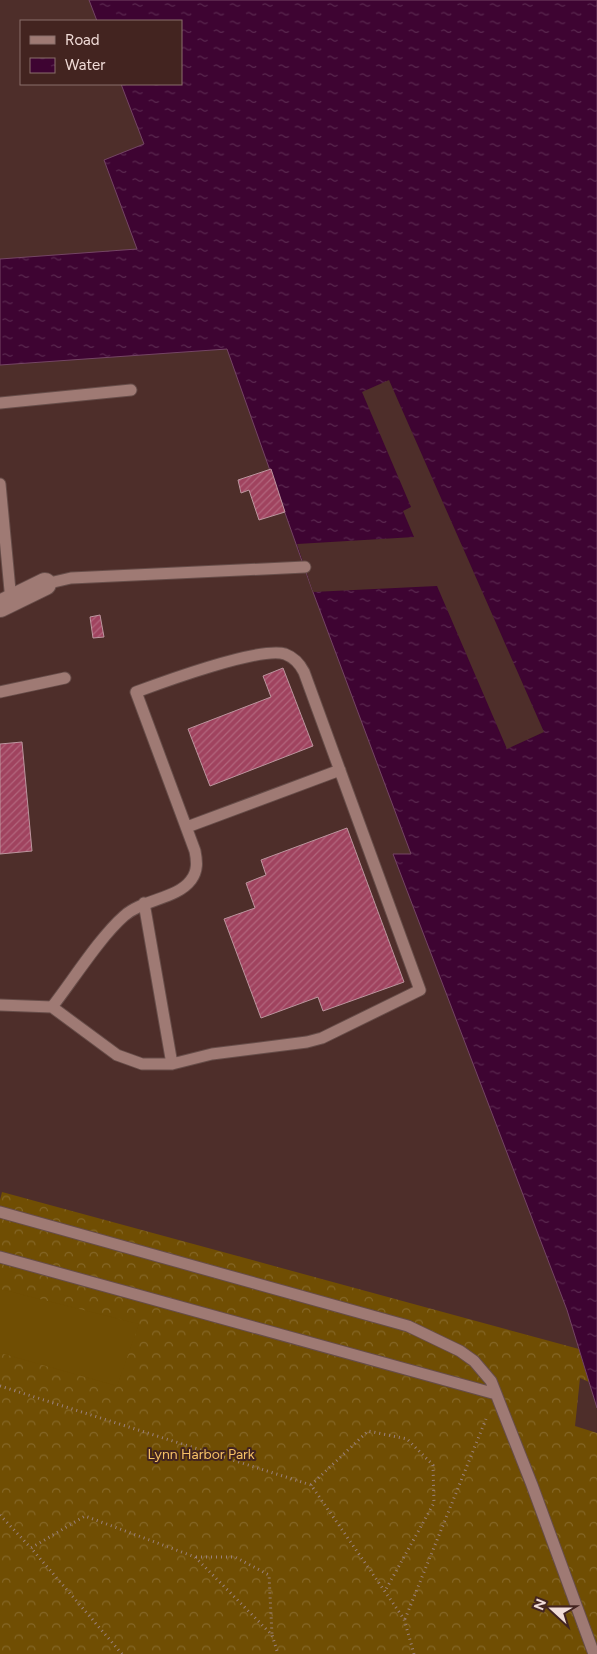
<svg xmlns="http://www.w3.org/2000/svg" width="597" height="1654" font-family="Figtree,sans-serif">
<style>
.forest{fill:url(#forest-crowns)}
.pitch{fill:#704e03}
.water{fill:url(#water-ripples);stroke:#744564}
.pier{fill:#4e2e2a}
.building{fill:url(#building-hatch);stroke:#bc959e}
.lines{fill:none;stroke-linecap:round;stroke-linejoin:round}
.service-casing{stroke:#674d49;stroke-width:13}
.minor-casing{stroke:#674d49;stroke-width:24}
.path{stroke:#9b817d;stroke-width:3;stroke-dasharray:1 4;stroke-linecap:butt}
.service{stroke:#9f7a74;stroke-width:11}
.minor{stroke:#9f7a74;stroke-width:22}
.labels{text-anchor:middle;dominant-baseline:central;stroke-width:4;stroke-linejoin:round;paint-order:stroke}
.park-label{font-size:14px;fill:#f6c065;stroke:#432420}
</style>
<defs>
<pattern id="forest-crowns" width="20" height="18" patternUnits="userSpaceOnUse" patternTransform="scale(1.25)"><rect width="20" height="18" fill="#704e03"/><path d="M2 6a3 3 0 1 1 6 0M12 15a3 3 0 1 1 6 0" fill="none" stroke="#856727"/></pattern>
<pattern id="water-ripples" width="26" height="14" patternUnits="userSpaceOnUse" patternTransform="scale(1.25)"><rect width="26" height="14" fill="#3e0432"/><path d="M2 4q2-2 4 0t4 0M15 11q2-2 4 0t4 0" fill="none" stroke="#5a284f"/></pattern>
<pattern id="building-hatch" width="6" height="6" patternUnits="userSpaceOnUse" patternTransform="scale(1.25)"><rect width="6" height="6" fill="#a0435f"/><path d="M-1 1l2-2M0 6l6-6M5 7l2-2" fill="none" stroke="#b2667d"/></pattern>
</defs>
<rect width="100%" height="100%" fill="#4e2e2a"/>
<path class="forest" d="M 2,1192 L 579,1349 L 589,1382 L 580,1378 L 575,1426 L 597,1433 L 597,1654 L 0,1654 L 0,1200 Z"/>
<path class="pitch" d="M 0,1289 L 139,1324 L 117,1386 L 0,1353 Z"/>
<path class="water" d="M 89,0 L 597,0 L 597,1408 L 567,1310 L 393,854 L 411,854 L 313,592 L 227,349 L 0,365 L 0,259 L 137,249 L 104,160 L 144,144 L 121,84 L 181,84 L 181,21 L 97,21 Z"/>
<path class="pier" d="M 389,380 L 544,732 L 507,749 L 437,586 L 313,592 L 297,544 L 414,537 L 403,511 L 411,507 L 362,392 Z"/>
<path class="building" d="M 271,469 L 285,512 L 259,520 L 249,490 L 241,493 L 238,480 Z
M 100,615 L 104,637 L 93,638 L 90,617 Z
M 283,668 L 313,746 L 210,786 L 188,729 L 271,697 L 263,676 Z
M 22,742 L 32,851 L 0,854 L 0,744 Z
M 347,828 L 404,982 L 323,1011 L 318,997 L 261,1018 L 224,919 L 255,908 L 246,883 L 266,875 L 261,860 Z"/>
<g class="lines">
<g class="service-casing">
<path id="service" d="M 0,403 L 131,390
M 0,484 L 11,601
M 45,584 L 71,578 L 305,567
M 0,692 L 65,678
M 187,827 L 340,770
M 144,903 L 172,1064
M 0,1005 L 52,1007 L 117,1055 L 142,1064 L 172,1064 L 212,1054 L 307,1042 L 322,1038 L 420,990 L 304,672 C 300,664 293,657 285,654 C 261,646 163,682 136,692 L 195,851 C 197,861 198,871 191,880 C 177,899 143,899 124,916 C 100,937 73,980 52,1007
M 0,1212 L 408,1326 L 460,1351 L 474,1361 L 491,1381 L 532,1485 L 594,1654
M 0,1257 L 496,1394"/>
</g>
<g class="minor-casing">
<path id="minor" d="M 0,606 L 45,584"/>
</g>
<path class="path" d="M 0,1386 L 311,1485 L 404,1619 L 414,1654
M 311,1485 L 368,1431 L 407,1439 L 433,1465 L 434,1503 L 385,1591
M 0,1515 L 31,1548
M 196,1557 L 235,1557 L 269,1575 L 272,1635
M 405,1619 L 486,1419
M 122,1654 L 31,1548 L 85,1516 L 195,1557 L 272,1635 L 278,1654"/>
<use href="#service" class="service"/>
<use href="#minor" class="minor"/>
</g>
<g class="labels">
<g class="park-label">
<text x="201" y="1454">Lynn Harbor Park</text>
</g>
</g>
<rect x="20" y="20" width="162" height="65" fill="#432420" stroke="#896e6a"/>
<rect x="30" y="36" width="25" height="8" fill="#9f7a74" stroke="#896e6a"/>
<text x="65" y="45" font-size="15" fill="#f1dcd8">Road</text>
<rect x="30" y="58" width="25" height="15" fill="url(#water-ripples)" stroke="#896e6a"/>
<text x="65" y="70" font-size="15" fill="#f1dcd8">Water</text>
<g transform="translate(552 1609) rotate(291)" stroke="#432420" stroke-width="4" paint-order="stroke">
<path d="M0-4L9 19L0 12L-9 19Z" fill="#f1dcd8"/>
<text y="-8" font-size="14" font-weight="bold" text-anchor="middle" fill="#f1dcd8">N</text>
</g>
</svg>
